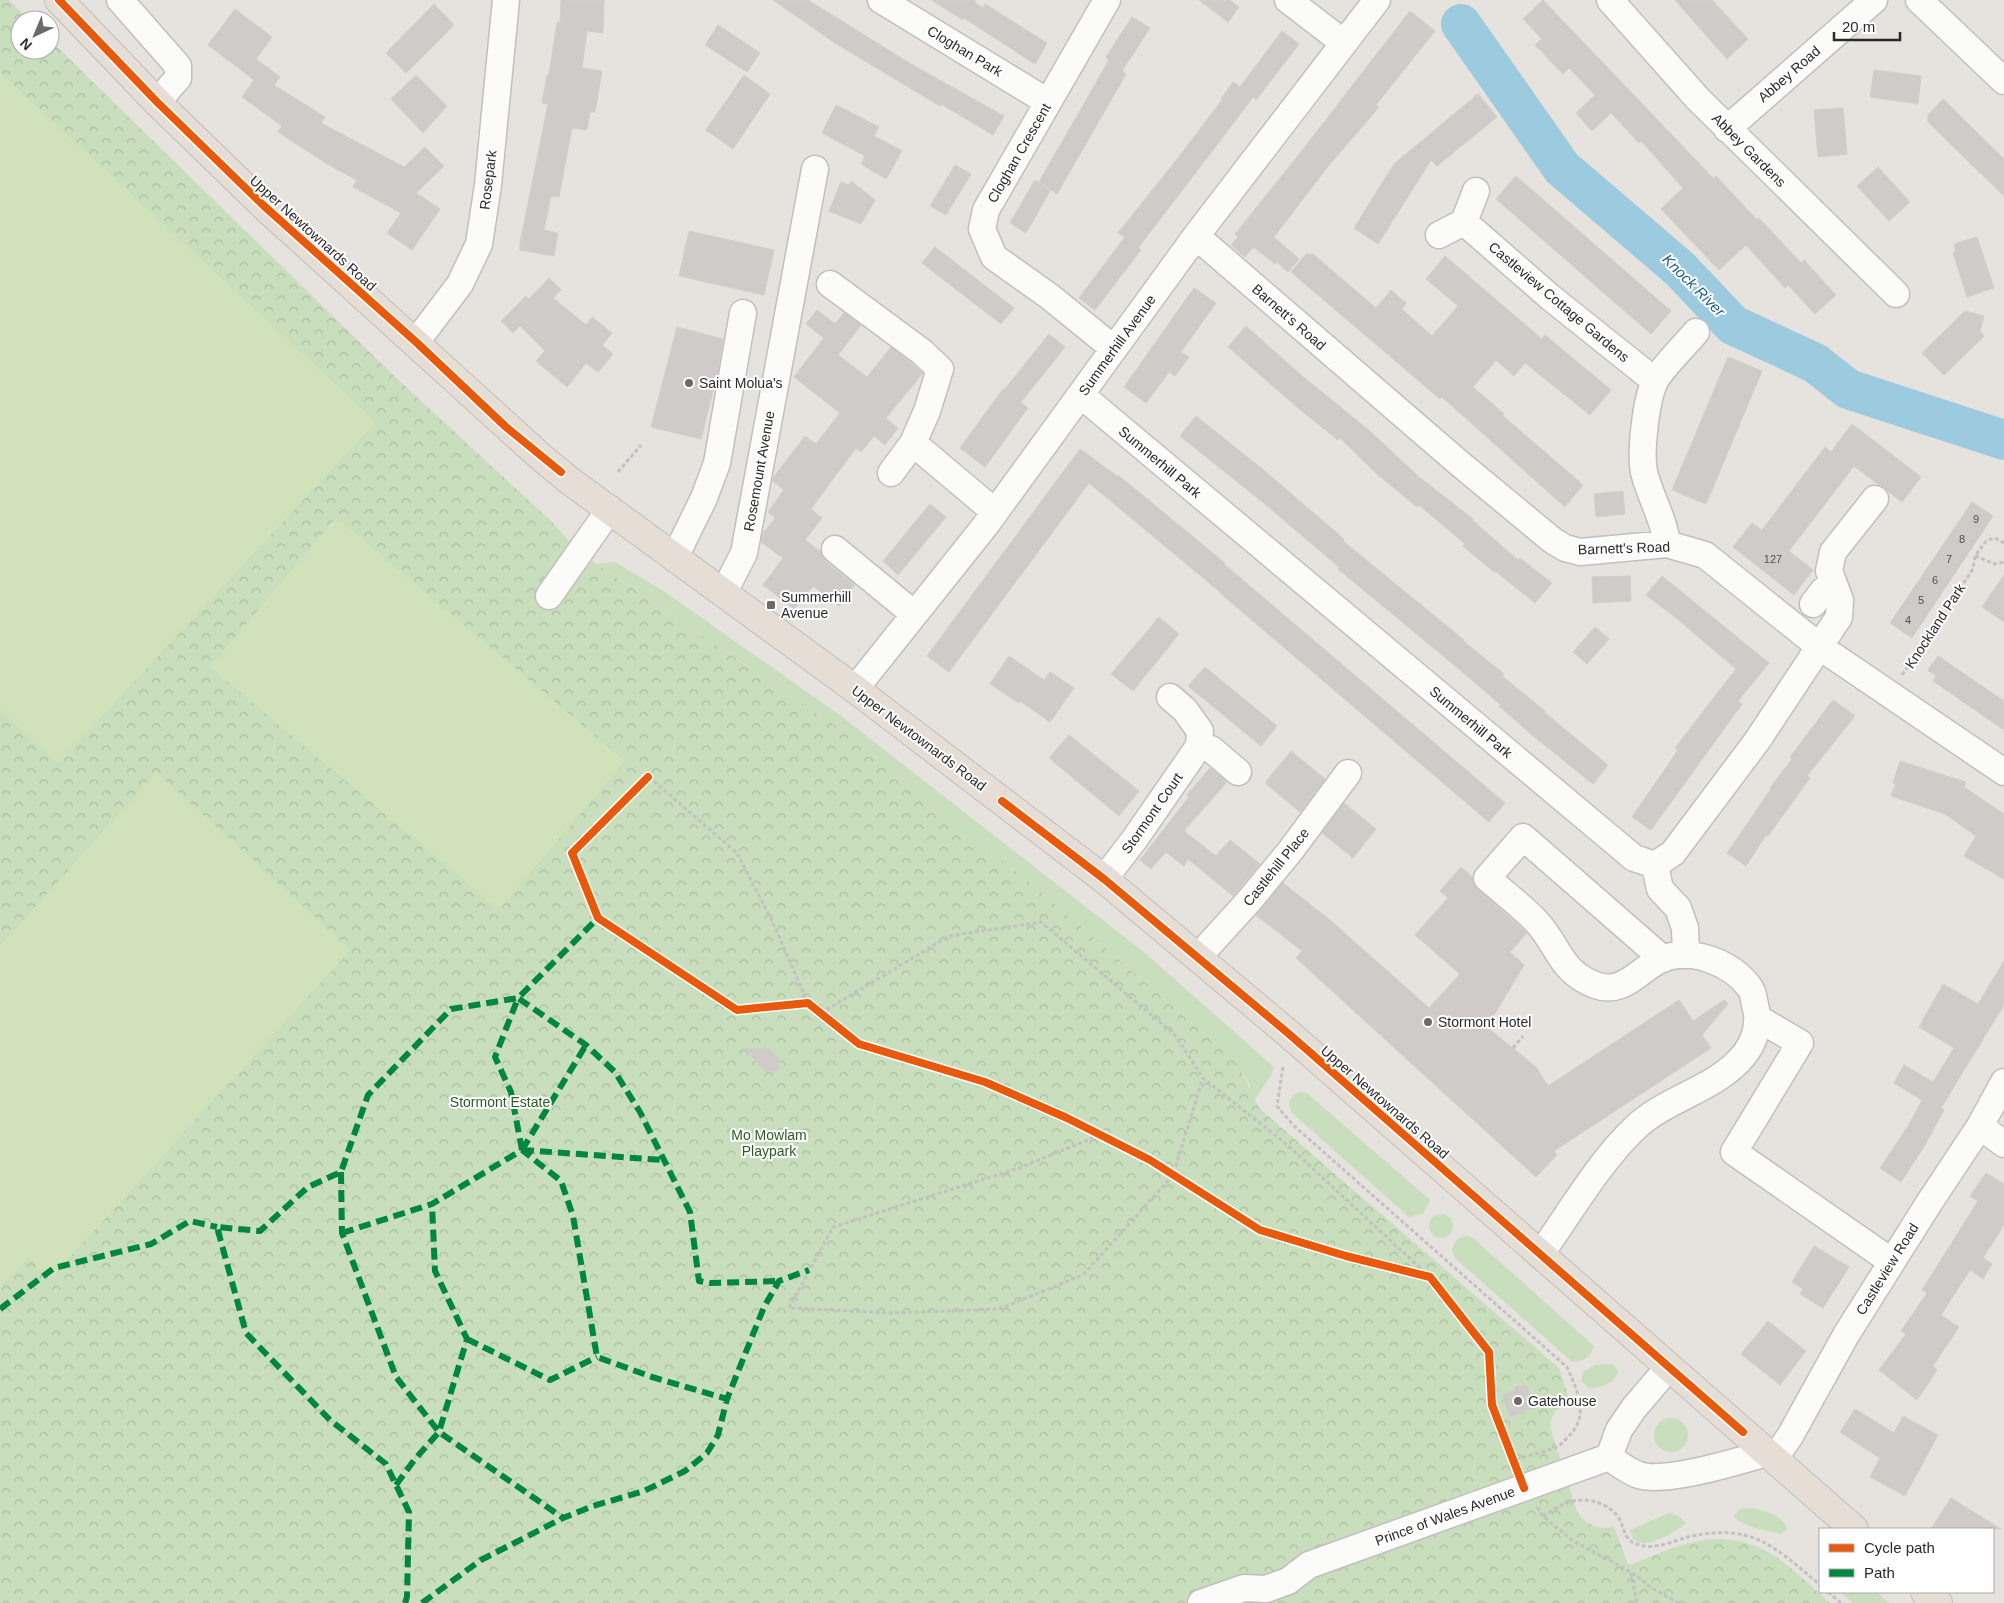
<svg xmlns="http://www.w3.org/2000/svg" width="2004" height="1603" font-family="Helvetica,sans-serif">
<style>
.grass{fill:#c8debc}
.park{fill:url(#park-crowns)}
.pitch{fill:#d1e1ba}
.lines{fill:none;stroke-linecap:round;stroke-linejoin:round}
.river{stroke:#9ccadf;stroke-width:40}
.building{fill:#cecbc8;stroke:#d1cfcb}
.minor-casing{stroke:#c1bfc0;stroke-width:29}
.highway-casing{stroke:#bfbebd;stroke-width:30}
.path{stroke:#c3c2c2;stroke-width:3;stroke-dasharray:4 2.5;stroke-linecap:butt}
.minor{stroke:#fbfbfa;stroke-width:26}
.highway{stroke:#e6ddd5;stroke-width:28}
.quiet{stroke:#00873e;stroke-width:6;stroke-dasharray:12 6;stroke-linecap:butt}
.cycleway-casing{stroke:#fff;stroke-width:11}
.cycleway{stroke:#e8590c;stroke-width:8}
.poi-dot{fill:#6b6a69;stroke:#fff;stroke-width:2}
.labels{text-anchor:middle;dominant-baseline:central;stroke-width:4;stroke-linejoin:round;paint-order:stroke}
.number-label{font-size:11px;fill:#535252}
.street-label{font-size:14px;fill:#292929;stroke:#fff}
.poi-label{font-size:14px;fill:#292929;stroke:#fff;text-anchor:start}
.park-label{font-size:14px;fill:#2b5c22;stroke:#fff}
.water-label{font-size:15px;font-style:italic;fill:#1e5d88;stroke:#fff}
</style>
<defs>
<pattern id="park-crowns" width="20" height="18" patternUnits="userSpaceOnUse" patternTransform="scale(1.25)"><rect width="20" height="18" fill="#c8debc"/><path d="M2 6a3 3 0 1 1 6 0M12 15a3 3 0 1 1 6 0" fill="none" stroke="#acbea2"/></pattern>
</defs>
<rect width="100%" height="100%" fill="#e6e3df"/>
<path class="grass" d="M 615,562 L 665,592 L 841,716 L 1145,953 L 1274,1067 L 1271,1076 L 1254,1100 L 1249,1083 L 1232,1058 L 1047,897 L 849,735 L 597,564 Z
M 1301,1091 L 1308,1094 L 1430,1200 L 1424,1213 L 1409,1217 L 1291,1112 L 1289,1102 L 1293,1096 Z
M1429 1226a12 12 0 1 1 24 0a12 12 0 1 1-24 0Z
M 1466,1235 L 1474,1239 L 1594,1346 C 1590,1358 1584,1361 1572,1362 L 1455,1258 L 1452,1249 L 1456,1240 Z
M 1613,1364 L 1618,1371 C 1615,1384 1602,1386 1590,1389 L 1581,1381 L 1583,1372 L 1595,1365 Z
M1654 1435a17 17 0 1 1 34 0a17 17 0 1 1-34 0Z
M 1752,1508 C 1765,1512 1783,1514 1787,1529 L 1781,1534 C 1764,1530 1745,1528 1733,1516 L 1741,1509 Z
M 1669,1513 L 1678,1516 L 1686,1523 C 1678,1531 1655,1543 1644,1543 C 1640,1543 1637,1541 1633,1539 L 1630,1530 Z
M 1840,1592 L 1876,1592 L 1889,1603 L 1853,1603 Z"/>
<path class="park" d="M 0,0 L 9,0 L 29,20 L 20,20 L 20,50 L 50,50 L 50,40 L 392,374 L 549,519 L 579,552 L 849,735 L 1047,897 L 1232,1058 C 1246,1074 1249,1091 1260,1109 L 1559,1368 L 1570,1402 C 1557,1408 1549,1415 1551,1430 L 1577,1512 C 1586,1525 1598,1530 1614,1527 L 1628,1564 L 1632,1564 C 1652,1557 1673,1546 1694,1542 C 1756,1528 1788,1565 1830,1603 L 0,1603 Z"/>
<path class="pitch" d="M 0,72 L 376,422 L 58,764 L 0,710 Z
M 336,517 L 625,761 L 499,910 L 210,667 Z
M 156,772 L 351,950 L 51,1278 L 28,1258 L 0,1288 L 0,946 Z"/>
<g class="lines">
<path class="river" d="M 1461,24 L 1562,168 L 1680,269 L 1733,325 L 1815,363 L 1848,389 L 2004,440"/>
</g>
<path class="building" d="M 561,0 L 604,0 L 603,33 L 587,31 L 582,68 L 602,71 L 595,112 L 590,112 L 587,130 L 572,128 L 559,197 L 551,196 L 544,230 L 558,233 L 554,256 L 520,250 L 520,243 L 548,104 L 542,103 L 547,75 L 549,75 L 557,22 L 560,23 Z
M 773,0 L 808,0 L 911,64 L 1004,116 L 993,135 L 941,104 L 940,106 L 835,43 Z
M 931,0 L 976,0 L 974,2 L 983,8 L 985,4 L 1047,43 L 1035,64 L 964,18 L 963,20 Z
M 1199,0 L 1230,0 L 1239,7 L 1228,22 Z
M 1543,0 L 1714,179 L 1716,176 L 1757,220 L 1759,218 L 1801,263 L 1804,260 L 1836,295 L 1815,314 L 1788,285 L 1785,288 L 1746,245 L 1719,270 L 1661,209 L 1683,188 L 1641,141 L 1639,143 L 1611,113 L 1592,131 L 1576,113 L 1595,95 L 1569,68 L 1563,74 L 1535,45 L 1542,39 L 1523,19 Z
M 1675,0 L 1712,0 L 1748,39 L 1727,59 Z
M 434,4 L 454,25 L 406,73 L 386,53 Z
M 235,9 L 272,37 L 256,59 L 280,77 L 274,85 L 325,117 L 321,123 L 404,167 L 425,147 L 444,166 L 416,193 L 440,209 L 412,250 L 387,233 L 401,213 L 353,187 L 357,180 L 327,164 L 278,132 L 282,126 L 242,97 L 254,80 L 208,45 Z
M 1410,11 L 1435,31 L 1376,105 L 1379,107 L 1326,169 L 1274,237 L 1299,259 L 1288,272 L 1277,262 L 1275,264 L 1255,248 L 1252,248 L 1245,257 L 1231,245 L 1238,237 L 1235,234 L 1297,157 Z
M 1132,17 L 1150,28 L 1122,71 L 1126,74 L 1057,194 L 1039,182 L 1109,60 L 1106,57 Z
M 718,25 L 760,53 L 747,72 L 705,45 Z
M 1282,31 L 1299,44 L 1256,100 L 1253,97 L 1226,133 L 1138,248 L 1141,250 L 1095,310 L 1079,298 L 1125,237 L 1118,233 L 1178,158 L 1222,100 L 1221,99 L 1233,82 L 1240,87 Z
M 1874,70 L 1921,76 L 1918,104 L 1870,97 Z
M 416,75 L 447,106 L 423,133 L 391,99 Z
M 744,75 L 770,94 L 733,149 L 706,130 Z
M 1478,94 L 1497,117 L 1437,166 L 1431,160 L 1378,244 L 1354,228 L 1394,164 Z
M 1943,99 L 2004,159 L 2004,196 L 1928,122 L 1928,115 Z
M 836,105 L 879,127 L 874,136 L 902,151 L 886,179 L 861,164 L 865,156 L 822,133 Z
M 1843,108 L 1847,154 L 1818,157 L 1814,110 Z
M 955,165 L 971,174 L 946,215 L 930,206 Z
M 1878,167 L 1910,202 L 1889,221 L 1857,186 Z
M 1516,176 L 1671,311 L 1651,334 L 1496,199 Z
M 1035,180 L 1050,191 L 1026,233 L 1010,223 Z
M 851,181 L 875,200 L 861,224 L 829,211 L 841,182 L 849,185 Z
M 689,231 L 774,250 L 764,295 L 679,276 Z
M 1977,237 L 1994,288 L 1967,297 L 1953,253 L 1956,251 L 1954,244 Z
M 935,247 L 1014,308 L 1001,324 L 922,263 Z
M 1306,254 L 1313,254 L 1376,308 L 1391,290 L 1406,303 L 1402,309 L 1432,336 L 1458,306 L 1426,279 L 1445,256 L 1542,339 L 1545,335 L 1611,390 L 1590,415 L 1525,363 L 1514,376 L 1496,360 L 1473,387 L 1504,414 L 1502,415 L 1583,485 L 1565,507 L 1442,397 L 1440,399 L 1291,272 Z
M 549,278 L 561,290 L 553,298 L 586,325 L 592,317 L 612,333 L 602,345 L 613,354 L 598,372 L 586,363 L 567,387 L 536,361 L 545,351 L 520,326 L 513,333 L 501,321 L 526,296 L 529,299 Z
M 1194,288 L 1216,303 L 1181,352 L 1189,357 L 1175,376 L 1169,372 L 1146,403 L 1124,387 Z
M 817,310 L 835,324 L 844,313 L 861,325 L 838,355 L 867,377 L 891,347 L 923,373 L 886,418 L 898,428 L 885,445 L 874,436 L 861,452 L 856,448 L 811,509 L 822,518 L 805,540 L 821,552 L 825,561 L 855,585 L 839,606 L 813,586 L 794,609 L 763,585 L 783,558 L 761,542 L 762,535 L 775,518 L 768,512 L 784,490 L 773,481 L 773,478 L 805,436 L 816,444 L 840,413 L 794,377 L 824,338 L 806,324 Z
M 1965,311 L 1984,316 L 1980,331 L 1984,336 L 1944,375 L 1922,353 Z
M 1246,326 L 1301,375 L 1371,432 L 1418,476 L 1473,519 L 1472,520 L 1518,560 L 1520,558 L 1552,583 L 1535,603 L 1495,571 L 1494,572 L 1463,546 L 1465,544 L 1419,505 L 1417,507 L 1376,473 L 1340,438 L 1338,440 L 1298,408 L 1228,347 Z
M 677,327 L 723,339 L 717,375 L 701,439 L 651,427 Z
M 1049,334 L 1065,347 L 1021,402 L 1028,408 L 985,467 L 960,448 L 1003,389 L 1004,390 Z
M 1728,357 L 1762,371 L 1706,504 L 1672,490 Z
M 1196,416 L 1266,472 L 1344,539 L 1343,541 L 1464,640 L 1463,641 L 1504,674 L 1502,676 L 1545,711 L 1544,712 L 1608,765 L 1593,784 L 1532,735 L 1499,706 L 1501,705 L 1459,669 L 1338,569 L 1339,567 L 1260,500 L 1180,436 Z
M 1852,424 L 1921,477 L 1902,502 L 1854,466 L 1789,551 L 1813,570 L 1794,595 L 1733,547 L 1752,523 L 1762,530 L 1825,447 L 1831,452 Z
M 1080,449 L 1117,476 L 1118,475 L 1225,563 L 1224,564 L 1505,803 L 1489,822 L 1220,593 L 1220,592 L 1089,483 L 949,672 L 927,656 Z
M 1623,491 L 1625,514 L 1596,517 L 1594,494 Z
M 1972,502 L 1993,516 L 1912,638 L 1890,623 Z
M 930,504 L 946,517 L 898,575 L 883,561 Z
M 2004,575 L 2004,622 L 1982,607 Z
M 1630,576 L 1631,601 L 1593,603 L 1592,577 Z
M 1662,576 L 1769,663 L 1738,701 L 1742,704 L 1651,830 L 1632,817 L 1678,750 L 1675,748 L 1736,669 L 1675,617 L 1646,595 Z
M 1159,617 L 1179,634 L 1133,691 L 1111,674 Z
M 1595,627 L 1609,639 L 1587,664 L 1573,652 Z
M 1009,656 L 1044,680 L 1050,672 L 1074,688 L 1050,722 L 1020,701 L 1019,703 L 990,684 Z
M 1938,656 L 2004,701 L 2004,730 L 1933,681 L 1936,676 L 1928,670 Z
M 1205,667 L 1277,726 L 1261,746 L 1188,686 Z
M 1833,700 L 1855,716 L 1807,776 L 1810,778 L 1768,836 L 1766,835 L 1746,866 L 1727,853 L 1771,789 L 1770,788 L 1792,759 L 1790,757 Z
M 1069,735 L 1139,791 L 1119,816 L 1049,758 Z
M 1291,751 L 1325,779 L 1300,812 L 1265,783 Z
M 1900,761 L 1966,782 L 1964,787 L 2004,814 L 2004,879 L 1964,856 L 1976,836 L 1945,814 L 1891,796 L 1896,784 L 1893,783 Z
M 1210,768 L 1227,782 L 1184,831 L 1216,856 L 1230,840 L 1260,864 L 1233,896 L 1188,859 L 1184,866 L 1166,852 L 1151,869 L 1140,860 L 1189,797 L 1187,795 Z
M 1344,803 L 1376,829 L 1353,858 L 1322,833 Z
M 1461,867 L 1472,877 L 1473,883 L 1477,889 L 1527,933 L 1510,952 L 1524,965 L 1487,1027 L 1536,1067 L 1548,1086 L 1679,1000 L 1693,1021 L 1724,1000 L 1728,1004 L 1702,1035 L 1711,1048 L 1554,1151 L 1557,1155 L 1536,1177 L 1296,958 L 1302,951 L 1256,915 L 1283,883 L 1330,920 L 1429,1008 L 1460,974 L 1415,935 L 1448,898 L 1440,891 Z
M 2004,961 L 2004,1005 L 1941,1108 L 1944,1110 L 1925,1145 L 1901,1182 L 1880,1168 L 1908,1126 L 1922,1100 L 1894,1083 L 1904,1065 L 1933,1082 L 1954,1048 L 1919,1027 L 1943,984 L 1978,1004 Z
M 744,1048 L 770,1049 L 779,1058 L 779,1068 L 775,1072 L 765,1071 Z
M 1986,1173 L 2004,1184 L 2004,1225 L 1983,1258 L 1992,1264 L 1983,1279 L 1970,1270 L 1941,1315 L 1959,1327 L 1933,1366 L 1937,1370 L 1917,1400 L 1879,1370 L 1906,1334 L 1901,1331 L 1927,1293 L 1922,1290 L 1978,1201 L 1970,1196 Z
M 1814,1246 L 1849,1267 L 1823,1308 L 1800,1294 L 1803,1289 L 1792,1282 Z
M 1768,1321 L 1806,1351 L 1780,1385 L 1741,1354 Z
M 1526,1385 L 1535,1407 L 1510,1417 L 1502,1395 Z
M 1855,1409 L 1894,1433 L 1903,1416 L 1938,1435 L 1905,1496 L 1870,1477 L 1880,1458 L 1840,1432 Z
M 1951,1498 L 2001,1529 L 1931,1529 Z"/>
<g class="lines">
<g class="minor-casing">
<path id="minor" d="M 120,0 L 178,66 L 178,78 L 157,102
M 881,0 L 1048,102
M 1107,0 L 986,210 L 982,229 L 994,257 L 1049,296 L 1113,348
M 1288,0 L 1344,43
M 1610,0 L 1698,99 L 1896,294
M 1919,0 L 2004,81
M 1727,129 L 1874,0
M 1464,222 L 1550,297 L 1655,381
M 1439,235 L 1464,222 L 1476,191
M 1196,236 L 1459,463 L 1552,540 L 1565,548 L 1580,552 L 1667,544 L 1705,555 L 1820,647 L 2004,772
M 830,284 L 922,352 L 940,369 L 927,411 L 913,443 L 891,473
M 416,342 L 460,284 L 479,244 L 488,185 L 506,0
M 1081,395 L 1634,858 L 1655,865 L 1673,853 L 1757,741 L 1839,617 L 1840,600 L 1829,571 L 1833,552 L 1875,499
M 913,443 L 995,512
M 1667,544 C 1664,518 1650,497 1644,472 C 1640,452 1646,399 1655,381 C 1660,370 1687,343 1696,332
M 835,549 L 914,614
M 675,557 L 704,498 L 717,463 L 743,313
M 724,592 L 744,553 L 815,169
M 549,596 L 610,509
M 1813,604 L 1823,591 L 1833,583
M 855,689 L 985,526 L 1196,236 L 1377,0
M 1199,746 L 1211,749 L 1238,772
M 1655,865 L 1660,889 L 1678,908 L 1685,928 L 1686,955
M 1104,879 L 1134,840 L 1199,746 L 1200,731 L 1185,710 L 1170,697
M 1198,957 L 1248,902 L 1291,850 L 1348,773
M 1759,1019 L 1800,1043 L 1734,1152 L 1892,1262
M 1980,1126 L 2004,1144
M 1540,1255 C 1569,1214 1599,1162 1635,1128 C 1666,1098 1717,1089 1744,1055 C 1754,1043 1760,1024 1756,1009 C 1754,1003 1754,993 1750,988 C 1732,963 1692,947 1662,959 C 1640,968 1624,996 1595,985 C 1559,971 1559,945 1535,920 C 1520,905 1503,892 1487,878 L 1523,837 L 1663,959
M 1609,1457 C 1618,1463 1629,1472 1639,1475 C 1666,1484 1738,1461 1767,1453
M 1609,1457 L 1619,1430 L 1634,1408 L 1669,1367
M 1774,1459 L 1790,1436 L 1846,1335 L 1929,1203 L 1980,1126 L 2004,1082
M 1201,1603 L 1244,1588 L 1266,1589 L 1288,1581 L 1309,1565 L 1609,1457"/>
</g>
<g class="highway-casing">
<path id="highway" d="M 59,0 L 157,102 L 264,206 L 542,458 L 570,481 L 855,689 L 1104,879 L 1289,1034 L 1854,1529
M 1925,1592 L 1938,1603"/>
</g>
<path class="path" d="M 618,472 L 641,445
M 1975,556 L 1995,564 L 2004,562
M 1902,675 L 1973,569 L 1975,556 L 1987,540 L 1995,538 L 2004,543
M 644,773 L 737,853 L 773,923 L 808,1003
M 821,1013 L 949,936 L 1041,922 L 1175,1035 L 1203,1078 L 1285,1143 L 1430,1277
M 1513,1048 L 1523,1036
M 1283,1067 L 1277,1106 L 1293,1125 L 1567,1367 C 1577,1390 1590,1415 1569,1436 C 1565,1440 1560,1446 1554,1448 C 1541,1453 1526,1456 1513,1460
M 1100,1135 L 1019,1168 L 833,1227 L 789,1308 L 891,1313 L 999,1309 L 1083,1275 L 1173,1175 L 1203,1078
M 1537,1507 L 1543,1516 L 1573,1541 L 1631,1572 L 1652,1588 L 1678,1603
M 1543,1516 C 1552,1511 1563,1503 1574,1501 C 1590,1497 1612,1505 1620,1520 C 1625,1532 1625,1542 1640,1545 C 1655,1550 1673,1541 1688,1537 C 1752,1522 1775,1547 1820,1585
M 1631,1573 L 1637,1603
M 1828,1592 L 1841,1603"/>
<use href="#minor" class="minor"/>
<use href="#highway" class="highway"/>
<path class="quiet" d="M 522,1150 L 511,1092 L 495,1057 L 518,998 L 586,1045 L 615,1072 L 640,1112 L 690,1212 L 699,1281 L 710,1283 L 779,1281
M 522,1150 L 663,1160
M 522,1150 L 586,1045
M 341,1172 L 342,1233 L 396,1377 L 439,1432 L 563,1518
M 342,1233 L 432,1204 L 522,1150 L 561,1181 L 573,1216 L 597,1357 L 652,1377 L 727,1399
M 0,1309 L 54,1268 L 151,1244 L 190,1221 L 217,1227
M 467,1339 L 550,1380 L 597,1357
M 396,1485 L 415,1459 L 439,1432 L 467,1339 L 435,1271 L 432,1204
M 405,1603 L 407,1597 L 409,1512 L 386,1464 L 330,1420 L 246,1333 L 217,1227 L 260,1231 L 308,1187 L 341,1172 L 368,1095 L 451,1009 L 518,998 L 598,918
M 422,1603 L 481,1560 L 563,1518 L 593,1506 L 644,1491 L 685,1471 L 707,1453 L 718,1435 L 727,1399 L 764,1307 L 779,1281 L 809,1270"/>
<g class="cycleway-casing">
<path id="cycleway" d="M 59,0 L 157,102 L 264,206 L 416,342 L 506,427 L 561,472
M 648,777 L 572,853 L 598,918 L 737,1010 L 808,1003 L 859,1044 L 985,1082 L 1067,1118 L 1150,1160 L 1260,1230 L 1346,1256 L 1430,1277 L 1489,1352 L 1492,1405 L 1524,1488
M 1002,801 L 1104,879 L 1289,1034 L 1743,1432"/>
</g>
<use href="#cycleway" class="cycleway"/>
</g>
<g class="poi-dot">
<circle cx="689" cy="383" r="5"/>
<rect x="766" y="600" width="10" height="10" rx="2.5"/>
<circle cx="1428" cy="1022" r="5"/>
<circle cx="1518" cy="1401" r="5"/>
</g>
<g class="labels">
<g class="number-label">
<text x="1976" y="519">9</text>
<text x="1962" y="539">8</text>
<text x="1773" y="559">127</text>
<text x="1949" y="559">7</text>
<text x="1935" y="580">6</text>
<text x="1921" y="600">5</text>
<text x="1908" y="620">4</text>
</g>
<g class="street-label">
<text transform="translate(965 51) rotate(31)">Cloghan Park</text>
<text transform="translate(1789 74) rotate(-41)">Abbey Road</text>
<text transform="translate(1749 150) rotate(45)">Abbey Gardens</text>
<text transform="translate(1019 153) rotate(-60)">Cloghan Crescent</text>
<text transform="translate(488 180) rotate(-83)">Rosepark</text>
<text transform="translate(313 233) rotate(42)">Upper Newtownards Road</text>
<text transform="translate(1559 302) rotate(40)">Castleview Cottage Gardens</text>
<text transform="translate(1289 317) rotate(41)">Barnett's Road</text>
<text transform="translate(1117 345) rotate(-54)">Summerhill Avenue</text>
<text transform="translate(1160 462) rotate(40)">Summerhill Park</text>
<text transform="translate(759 471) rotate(-80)">Rosemount Avenue</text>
<text transform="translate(1624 548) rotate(-2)">Barnett's Road</text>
<text transform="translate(1935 626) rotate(-57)">Knockland Park</text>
<text transform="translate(1471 722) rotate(40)">Summerhill Park</text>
<text transform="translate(919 738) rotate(37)">Upper Newtownards Road</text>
<text transform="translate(1152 813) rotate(-55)">Stormont Court</text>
<text transform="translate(1276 867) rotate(-51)">Castlehill Place</text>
<text transform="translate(1385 1102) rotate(41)">Upper Newtownards Road</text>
<text transform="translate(1887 1269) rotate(-58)">Castleview Road</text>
<text transform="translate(1445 1516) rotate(-20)">Prince of Wales Avenue</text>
</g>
<g class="poi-label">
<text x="699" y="383">Saint Molua's</text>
<text x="781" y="597">Summerhill<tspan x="781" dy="16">Avenue</tspan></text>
<text x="1438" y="1022">Stormont Hotel</text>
<text x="1528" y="1401">Gatehouse</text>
</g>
<g class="park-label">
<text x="500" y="1102">Stormont Estate</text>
<text x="769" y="1135">Mo Mowlam<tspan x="769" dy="16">Playpark</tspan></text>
</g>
<g class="water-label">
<text transform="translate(1694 285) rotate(45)">Knock River</text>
</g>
</g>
<rect x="1819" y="1528" width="175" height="65" fill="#ffffff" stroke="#a9a9a9"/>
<rect x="1829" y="1544" width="25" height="8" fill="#e8590c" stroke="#a9a9a9"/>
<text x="1864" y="1553" font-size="15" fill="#292929">Cycle path</text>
<rect x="1829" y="1569" width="25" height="8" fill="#00873e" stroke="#a9a9a9"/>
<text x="1864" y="1578" font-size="15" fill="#292929">Path</text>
<g transform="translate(35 35) rotate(224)"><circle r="24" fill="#ffffff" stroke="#a9a9a9"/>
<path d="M0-4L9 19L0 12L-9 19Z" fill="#6b6a69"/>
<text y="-8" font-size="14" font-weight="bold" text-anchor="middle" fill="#292929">N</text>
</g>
<path d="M1834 32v8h66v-8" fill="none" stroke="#292929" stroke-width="2.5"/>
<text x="1842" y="32" font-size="15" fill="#292929" stroke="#ffffff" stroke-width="4" paint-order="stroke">20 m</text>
</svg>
